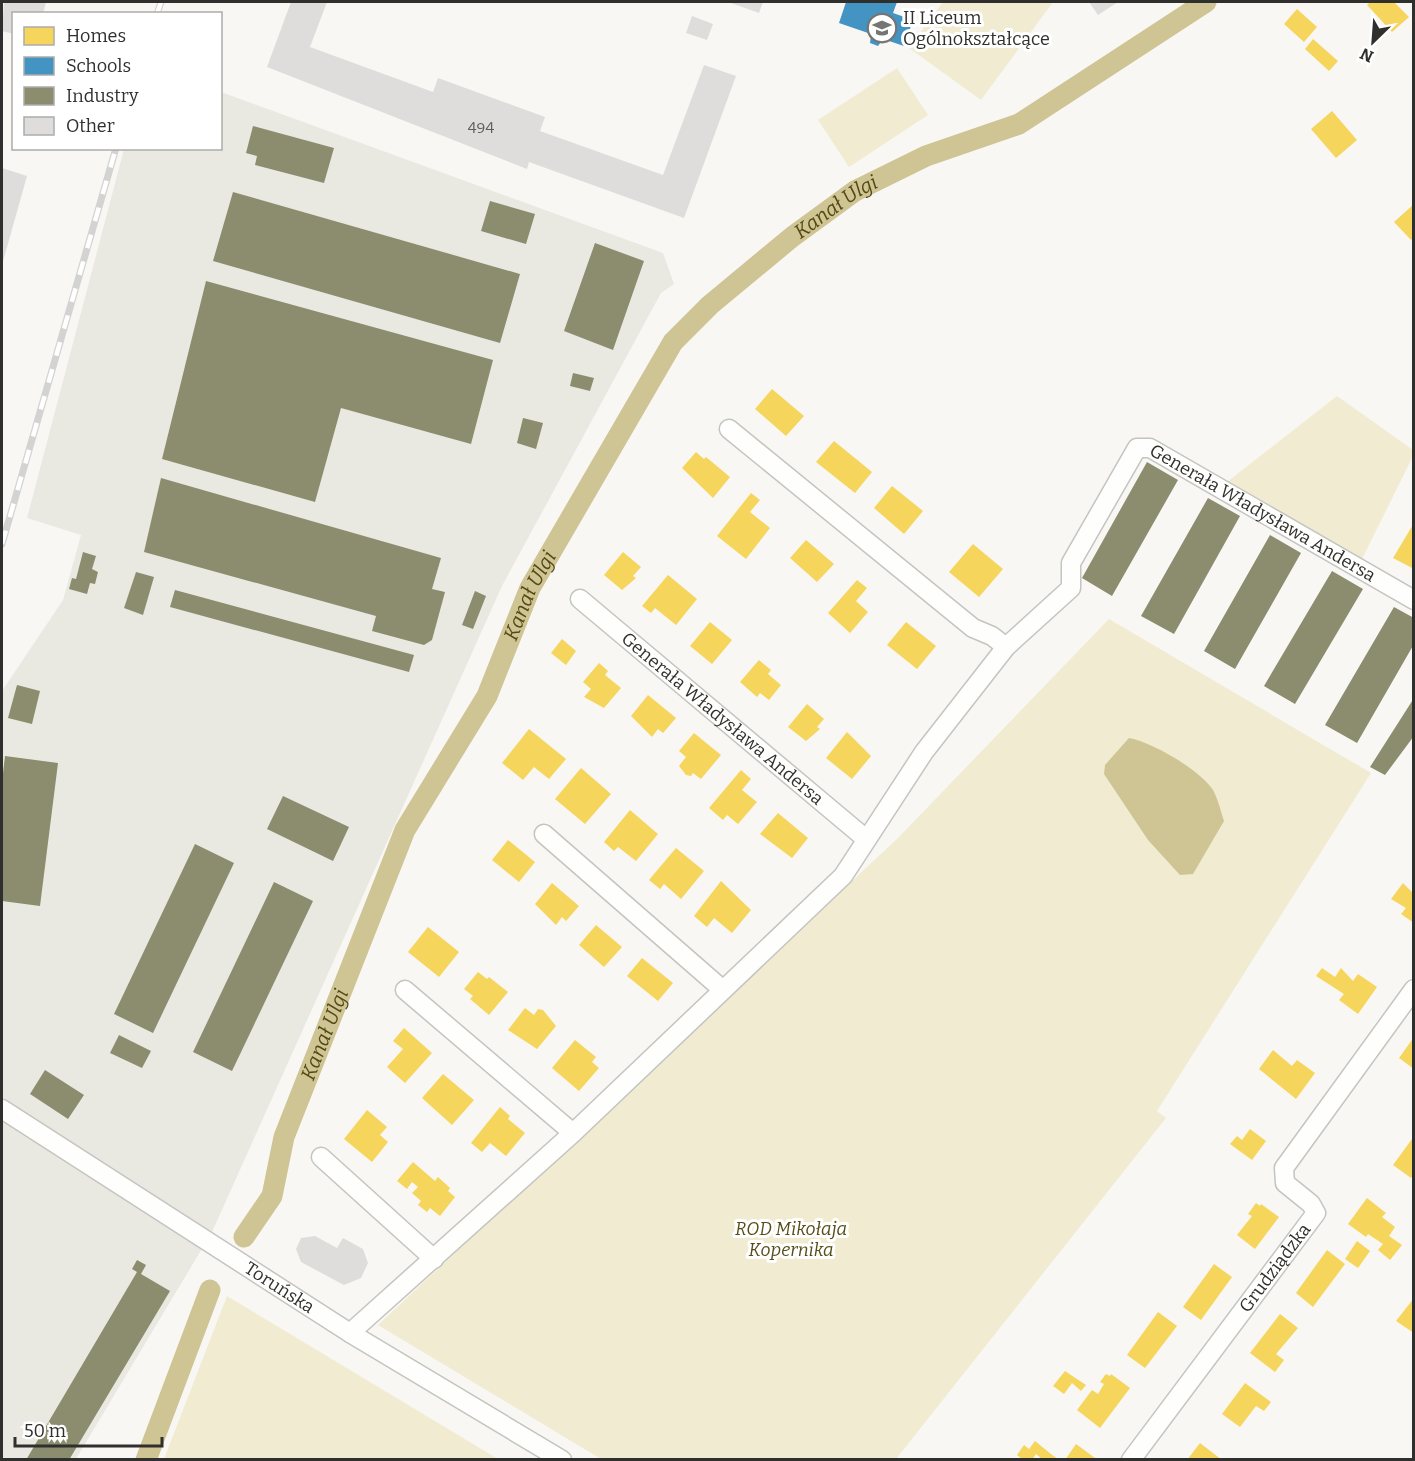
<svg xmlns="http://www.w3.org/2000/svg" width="1415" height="1461" font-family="Bitter,serif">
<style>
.built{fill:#eae9e1}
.green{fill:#f1ebd1}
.water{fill:#cfc493}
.homes{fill:#f6d55c}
.schools{fill:#4393c3}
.industry{fill:#8c8c6e}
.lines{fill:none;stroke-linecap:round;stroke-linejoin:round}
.canal{stroke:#cfc493;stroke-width:21}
.building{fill:#dedddb}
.minor-casing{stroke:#c4c4c1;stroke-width:21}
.minor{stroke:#fefefd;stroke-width:18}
.rail-casing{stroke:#d3d3d2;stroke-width:7}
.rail{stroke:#fff;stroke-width:4.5;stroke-dasharray:14;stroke-linecap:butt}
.labels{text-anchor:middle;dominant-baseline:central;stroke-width:6;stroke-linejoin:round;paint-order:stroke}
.number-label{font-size:15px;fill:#5e5d5b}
.poi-label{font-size:18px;fill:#2f2f2d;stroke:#fff;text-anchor:start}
.street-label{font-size:18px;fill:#2f2f2d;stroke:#fff}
.park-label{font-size:18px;font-style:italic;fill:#574d17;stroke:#fff}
.water-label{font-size:20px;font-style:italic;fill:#544913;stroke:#fff}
</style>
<rect width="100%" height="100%" fill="#f8f7f4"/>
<path class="built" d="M 221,92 L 663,253 L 674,284 L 661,293 L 502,586 L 212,1232 L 76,1459 L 2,1460 L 2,691 L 63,600 L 81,535 L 27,518 L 124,149 L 220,148 Z"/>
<path class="green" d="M 943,2 L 1053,2 L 981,100 L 909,48 Z
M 897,68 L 928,115 L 849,167 L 818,120 Z
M 1337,396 L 1413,450 L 1413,456 L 1361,561 L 1227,482 Z
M 1109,619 L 1371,773 L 1157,1111 L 1166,1118 L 896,1459 L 601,1459 L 378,1325 L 898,838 Z
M 227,1296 L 498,1459 L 164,1459 Z"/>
<path class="water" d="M 1129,738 C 1152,742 1200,770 1213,790 C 1218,799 1221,812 1224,821 L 1193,874 L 1180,875 L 1148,840 L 1104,774 L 1105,765 Z"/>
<path class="homes" d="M 1370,2 L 1394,2 L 1409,17 L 1392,32 L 1367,5 Z
M 1297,9 L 1317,27 L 1304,42 L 1284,24 Z
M 1313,39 L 1338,61 L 1329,71 L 1305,49 Z
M 1332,111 L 1357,140 L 1336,158 L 1311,129 Z
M 1414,204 L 1414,237 L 1411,240 L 1394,222 Z
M 772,389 L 804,416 L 786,436 L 755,409 Z
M 834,441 L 872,472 L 855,493 L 816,462 Z
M 696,452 L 704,459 L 706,457 L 730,477 L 713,498 L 682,468 Z
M 892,486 L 923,511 L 904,534 L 874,508 Z
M 751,493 L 760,500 L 750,512 L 770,528 L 746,559 L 717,536 Z
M 1414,523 L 1414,569 L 1393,558 Z
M 806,540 L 834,564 L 817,582 L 790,558 Z
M 973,544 L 1003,569 L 979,597 L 949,572 Z
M 623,552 L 641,567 L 633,576 L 636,578 L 622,590 L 604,575 Z
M 668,575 L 697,599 L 676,625 L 655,608 L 651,613 L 642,606 Z
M 857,580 L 867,588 L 856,601 L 868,612 L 850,633 L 828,613 Z
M 710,622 L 732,640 L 712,664 L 690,646 Z
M 906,622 L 936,646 L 917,669 L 887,645 Z
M 562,639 L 576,651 L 566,665 L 551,653 Z
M 759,660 L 771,670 L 768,674 L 781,685 L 769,700 L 760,693 L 757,697 L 740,682 Z
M 599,663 L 608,671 L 605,675 L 621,688 L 604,708 L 584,697 L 591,689 L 583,682 Z
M 648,695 L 676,718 L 663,733 L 658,729 L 652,737 L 631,716 Z
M 807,704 L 824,719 L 817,727 L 820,729 L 806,741 L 788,727 Z
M 529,729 L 566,759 L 549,779 L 534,767 L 523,780 L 502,763 Z
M 847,732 L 871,756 L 852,779 L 826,758 Z
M 694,733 L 721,755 L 701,779 L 693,773 L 691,776 L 686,775 L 679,766 L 686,757 L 679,751 Z
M 581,768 L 611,794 L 585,824 L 555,799 Z
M 741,770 L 751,779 L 742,790 L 757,802 L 738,824 L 727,815 L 723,820 L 709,808 Z
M 630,810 L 658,834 L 636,861 L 618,847 L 614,851 L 604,842 Z
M 778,813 L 808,838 L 792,858 L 760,834 Z
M 508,840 L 535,862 L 519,882 L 492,860 Z
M 676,848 L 704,871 L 681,899 L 664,884 L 660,889 L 649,880 Z
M 721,881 L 751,910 L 732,933 L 714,918 L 707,927 L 694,916 Z
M 552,883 L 579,906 L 566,921 L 562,917 L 556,925 L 535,904 Z
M 1403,883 L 1414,894 L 1414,923 L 1401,914 L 1406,908 L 1391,899 Z
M 596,925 L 622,947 L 604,967 L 579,945 Z
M 428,927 L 459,952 L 439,977 L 408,952 Z
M 642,958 L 673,983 L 658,1001 L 627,976 Z
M 1322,968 L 1335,977 L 1341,968 L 1353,981 L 1358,974 L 1377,987 L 1358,1014 L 1339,1000 L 1344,994 L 1316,976 Z
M 478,972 L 487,979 L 489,977 L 508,992 L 489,1015 L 470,999 L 473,996 L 464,989 Z
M 525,1008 L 534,1015 L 538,1009 L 543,1010 L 556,1026 L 537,1049 L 508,1030 Z
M 404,1028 L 432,1053 L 405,1083 L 387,1067 L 403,1049 L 393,1041 Z
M 1414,1037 L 1414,1069 L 1399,1058 Z
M 575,1040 L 596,1057 L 592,1062 L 599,1068 L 579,1091 L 552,1068 Z
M 1273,1050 L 1292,1066 L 1297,1060 L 1315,1073 L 1296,1099 L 1259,1069 Z
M 443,1074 L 474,1100 L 452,1125 L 422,1098 Z
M 500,1107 L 510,1116 L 508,1119 L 525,1133 L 506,1156 L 490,1143 L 482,1152 L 471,1143 Z
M 367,1110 L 387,1127 L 380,1135 L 388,1142 L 372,1162 L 344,1139 Z
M 1250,1129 L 1266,1141 L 1252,1160 L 1230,1144 L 1237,1136 L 1242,1140 Z
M 1412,1139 L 1414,1174 L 1411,1178 L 1393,1165 Z
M 413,1162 L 435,1181 L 438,1177 L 450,1188 L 448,1191 L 455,1197 L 440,1216 L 430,1208 L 427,1212 L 418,1205 L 421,1201 L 412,1193 L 418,1187 L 412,1182 L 407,1189 L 397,1181 Z
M 1367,1198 L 1386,1213 L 1382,1217 L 1395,1227 L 1389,1236 L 1402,1245 L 1390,1260 L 1378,1250 L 1383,1244 L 1368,1234 L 1366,1237 L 1348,1224 Z
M 1256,1203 L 1260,1206 L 1261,1204 L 1279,1217 L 1255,1249 L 1237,1235 L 1252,1216 L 1248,1214 Z
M 1357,1241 L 1370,1251 L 1358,1268 L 1345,1259 Z
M 1327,1250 L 1345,1264 L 1313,1307 L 1296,1293 Z
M 1214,1264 L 1232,1277 L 1201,1320 L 1183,1307 Z
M 1414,1298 L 1414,1333 L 1396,1321 Z
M 1158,1312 L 1177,1326 L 1145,1368 L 1127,1355 Z
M 1280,1314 L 1298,1328 L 1276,1354 L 1284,1360 L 1275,1372 L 1250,1353 Z
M 1065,1371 L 1086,1385 L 1081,1391 L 1072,1383 L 1064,1394 L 1053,1386 Z
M 1106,1374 L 1110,1376 L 1111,1374 L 1130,1388 L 1100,1428 L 1077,1410 L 1092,1390 L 1098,1394 L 1104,1384 L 1100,1382 Z
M 1245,1383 L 1271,1402 L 1264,1411 L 1256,1406 L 1240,1427 L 1222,1414 Z
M 1035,1441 L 1051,1454 L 1059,1460 L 1043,1460 L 1036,1454 L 1032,1460 L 1023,1460 L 1017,1455 L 1024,1445 L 1029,1449 Z
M 1200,1443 L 1222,1460 L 1187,1460 Z
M 1076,1444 L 1095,1458 L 1093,1460 L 1065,1460 Z"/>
<path class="schools" d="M 846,2 L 897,2 L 893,13 L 913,20 L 904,46 L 883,39 L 878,46 L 870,43 L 871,34 L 839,23 Z"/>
<path class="industry" d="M 253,126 L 334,148 L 324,183 L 255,165 L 257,156 L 246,153 Z
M 233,192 L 520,274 L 500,343 L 213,261 Z
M 490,201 L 535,214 L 526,244 L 481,231 Z
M 595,243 L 644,261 L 613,350 L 564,331 Z
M 206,281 L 493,360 L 471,444 L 341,408 L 315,502 L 162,459 Z
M 573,373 L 594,378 L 590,391 L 570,386 Z
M 523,418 L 543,423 L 536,449 L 517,443 Z
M 1147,462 L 1178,480 L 1112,596 L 1082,578 Z
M 161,478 L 441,558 L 432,589 L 445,592 L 432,640 L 424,645 L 372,631 L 376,616 L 144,552 Z
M 1208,498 L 1240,516 L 1174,634 L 1141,616 Z
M 1270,535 L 1301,553 L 1235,669 L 1204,651 Z
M 83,552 L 96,556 L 92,569 L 98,572 L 95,584 L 90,583 L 87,594 L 69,589 L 72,578 L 76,579 Z
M 1332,571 L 1363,589 L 1295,704 L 1264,686 Z
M 136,572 L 154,577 L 143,615 L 124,608 Z
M 175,590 L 414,655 L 409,672 L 170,607 Z
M 475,591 L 486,596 L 473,629 L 462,625 Z
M 1394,607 L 1414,618 L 1414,644 L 1357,743 L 1325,725 Z
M 17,685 L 40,691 L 32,724 L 8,718 Z
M 1414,698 L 1414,735 L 1411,740 L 1385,775 L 1370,767 Z
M 5,756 L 58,763 L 40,906 L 2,901 L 2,782 Z
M 283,796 L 349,827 L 333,861 L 267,829 Z
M 195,844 L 234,863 L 153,1033 L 114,1014 Z
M 274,882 L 313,901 L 232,1071 L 193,1052 Z
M 119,1035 L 151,1051 L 142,1068 L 110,1053 Z
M 45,1070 L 84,1095 L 68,1119 L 30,1094 Z
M 137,1260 L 146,1265 L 141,1274 L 170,1291 L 69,1460 L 26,1460 L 137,1272 L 132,1269 Z"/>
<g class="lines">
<g class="canal">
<path id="s1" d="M 244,1237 L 272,1196 L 284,1137 L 405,830 L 487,696 L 530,588 L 673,342 L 710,305 L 792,237 L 855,191 L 926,156 L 1019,124 L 1206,2"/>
<path d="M 146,1460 L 210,1290"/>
</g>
</g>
<path class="building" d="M 4,2 L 46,2 L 43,14 L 14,14 L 14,34 L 2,31 Z
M 291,2 L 327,2 L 310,47 L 433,92 L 438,78 L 545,117 L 540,131 L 663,175 L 704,65 L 736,76 L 684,218 L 529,162 L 527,169 L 267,67 Z
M 728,2 L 763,2 L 759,13 Z
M 1089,2 L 1118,2 L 1098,15 Z
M 692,16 L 713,24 L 707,40 L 686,33 Z
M 2,168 L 27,176 L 2,265 Z
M 315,1236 L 337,1248 L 343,1238 L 363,1249 L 368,1263 L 361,1278 L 344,1285 L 301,1262 L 296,1249 L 301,1238 Z"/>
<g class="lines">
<g class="minor-casing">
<g id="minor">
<path d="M 729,429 L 973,628 L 992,636 L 1006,647"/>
<path id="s2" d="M 580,599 L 866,839"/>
<path d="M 544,834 L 723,990"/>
<path d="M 405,990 L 573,1133"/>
<path id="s3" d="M 2,1109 L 350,1333 L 562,1460"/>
<path d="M 321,1157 L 434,1259"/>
<path id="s4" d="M 350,1333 L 573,1133 L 843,876 L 924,752 L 1006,647 L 1071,588 L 1071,563 L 1137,448 L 1150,448 L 1414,600"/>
<path id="s5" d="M 1131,1460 L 1316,1213 L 1311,1204 L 1285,1183 L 1284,1168 L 1414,989"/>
</g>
</g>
<use href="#minor" class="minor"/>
<g class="rail-casing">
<path id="rail" d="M 157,14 L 161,2
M 2,544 L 116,148"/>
</g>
<use href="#rail" class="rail"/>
</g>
<defs>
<g id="school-ring" transform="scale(1.5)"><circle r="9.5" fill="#fff" stroke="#757573" stroke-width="1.5"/><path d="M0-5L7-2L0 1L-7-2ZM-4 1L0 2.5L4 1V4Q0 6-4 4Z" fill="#757573"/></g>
</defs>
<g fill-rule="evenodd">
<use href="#school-ring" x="882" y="28"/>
</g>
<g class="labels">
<g class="number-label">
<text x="481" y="128">494</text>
</g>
<g class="poi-label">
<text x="903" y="18">II Liceum<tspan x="903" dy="21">Ogólnokształcące</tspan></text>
</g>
<g class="street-label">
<text stroke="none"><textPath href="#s4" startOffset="1342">Generała Władysława Andersa</textPath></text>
<text stroke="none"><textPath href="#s2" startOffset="186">Generała Władysława Andersa</textPath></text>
<text stroke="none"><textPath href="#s5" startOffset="240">Grudziądzka</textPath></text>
<text stroke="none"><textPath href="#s3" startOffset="330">Toruńska</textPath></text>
</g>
<g class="park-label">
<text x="791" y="1229">ROD Mikołaja<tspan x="791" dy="21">Kopernika</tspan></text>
</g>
<g class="water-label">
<text stroke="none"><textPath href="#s1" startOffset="1210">Kanał Ulgi</textPath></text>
<text stroke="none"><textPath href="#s1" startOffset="706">Kanał Ulgi</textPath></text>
<text stroke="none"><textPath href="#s1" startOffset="220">Kanał Ulgi</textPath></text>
</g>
</g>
<rect width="1415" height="1461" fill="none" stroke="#2f2f2d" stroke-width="6"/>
<rect x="12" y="12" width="210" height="138" fill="#ffffff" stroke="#acacab" stroke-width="1.5"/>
<rect x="24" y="27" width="30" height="18" fill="#f6d55c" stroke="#acacab" stroke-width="1.5"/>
<text x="66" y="42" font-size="18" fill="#2f2f2d">Homes</text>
<rect x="24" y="57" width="30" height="18" fill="#4393c3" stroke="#acacab" stroke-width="1.5"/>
<text x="66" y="72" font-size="18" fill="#2f2f2d">Schools</text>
<rect x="24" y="87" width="30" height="18" fill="#8c8c6e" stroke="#acacab" stroke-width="1.5"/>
<text x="66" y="102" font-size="18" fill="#2f2f2d">Industry</text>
<rect x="24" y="117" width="30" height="18" fill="#dedddb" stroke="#acacab" stroke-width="1.5"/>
<text x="66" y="132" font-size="18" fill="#2f2f2d">Other</text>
<g transform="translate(1373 42) rotate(205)" stroke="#ffffff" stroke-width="4.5" paint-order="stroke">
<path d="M0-4.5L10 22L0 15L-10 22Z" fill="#2f2f2d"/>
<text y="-9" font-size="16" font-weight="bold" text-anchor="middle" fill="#2f2f2d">N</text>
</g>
<path d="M15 1437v9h147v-9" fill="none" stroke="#2f2f2d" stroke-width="3"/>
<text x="24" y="1437" font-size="18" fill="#2f2f2d" stroke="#ffffff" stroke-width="4.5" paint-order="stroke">50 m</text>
</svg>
